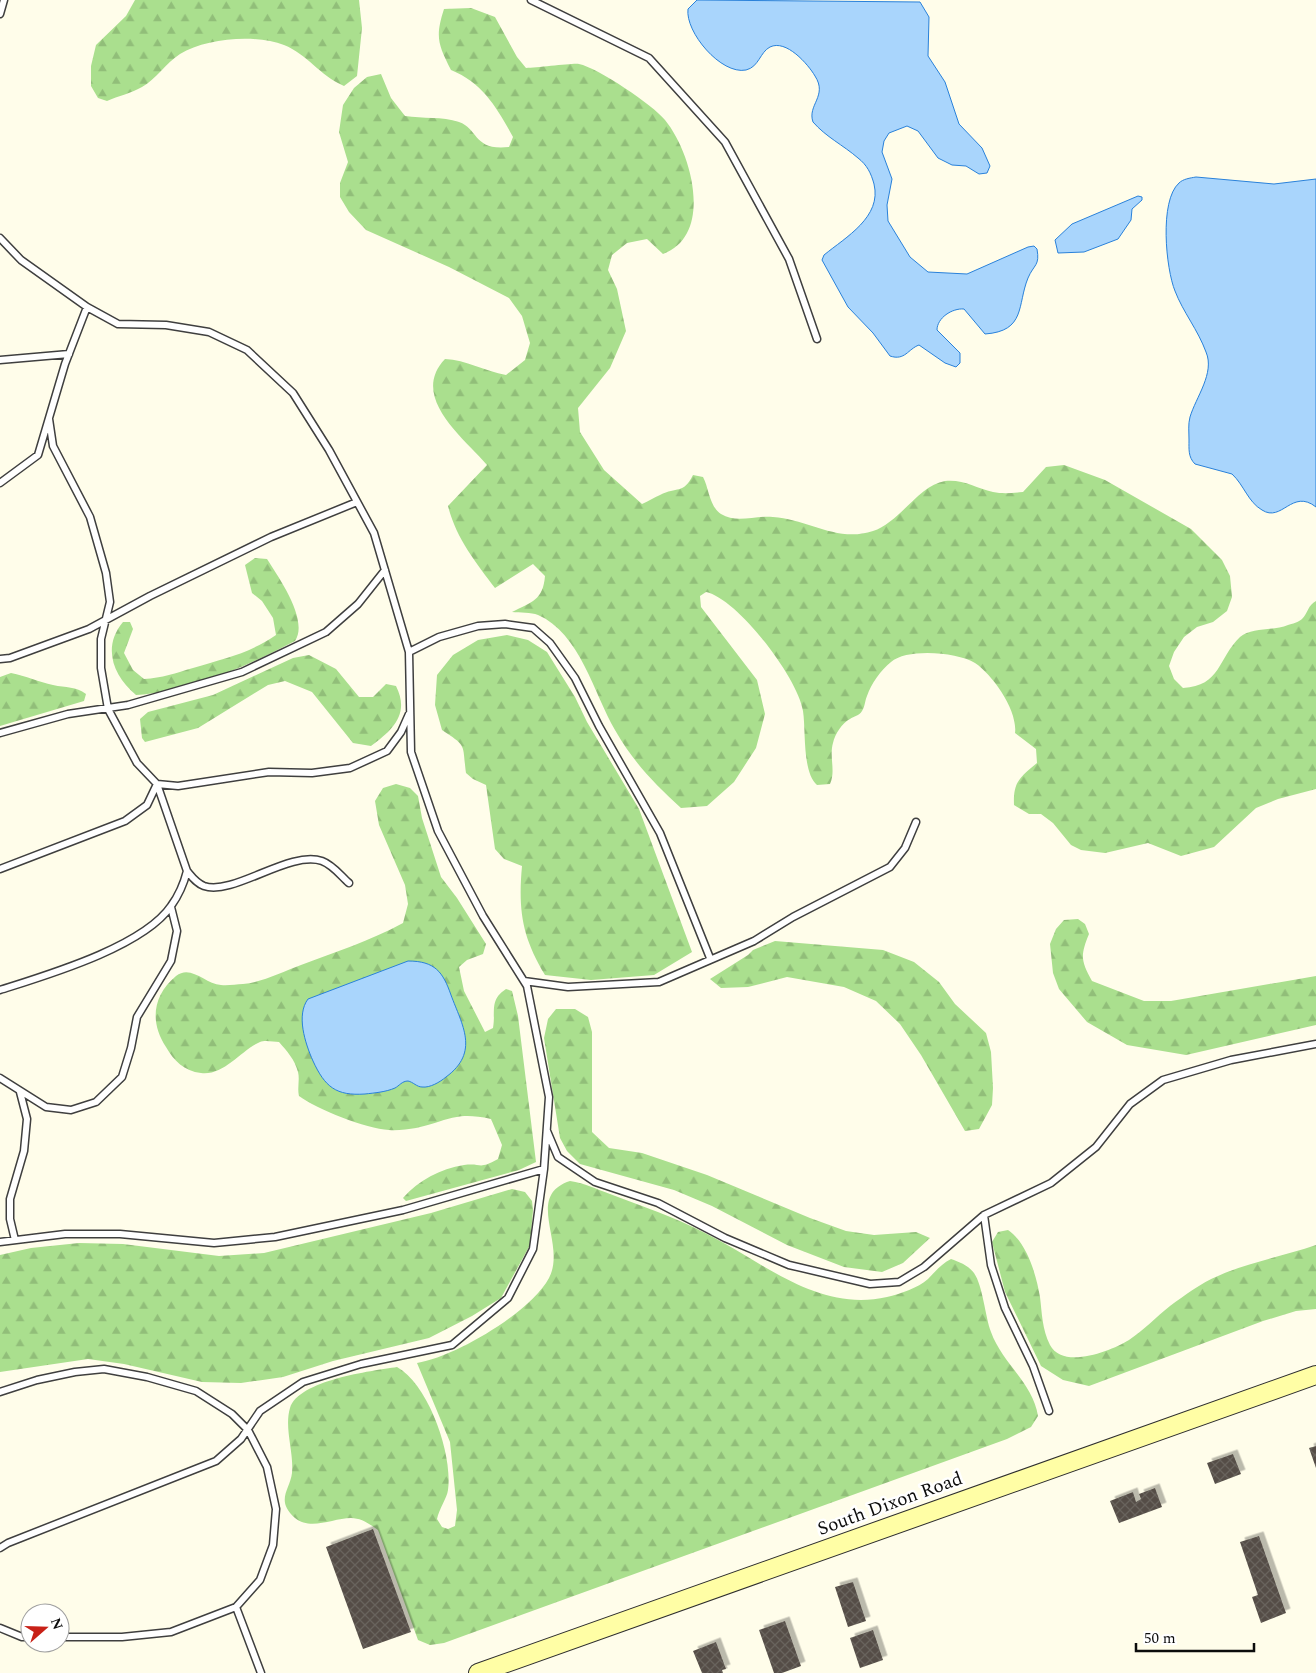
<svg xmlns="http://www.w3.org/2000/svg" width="1316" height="1673" font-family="Spectral,serif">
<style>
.forest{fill:url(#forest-firs)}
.water{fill:#a9d5fc;stroke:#2981da}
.building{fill:url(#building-cross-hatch);filter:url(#shadow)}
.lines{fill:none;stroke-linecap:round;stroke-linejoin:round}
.service-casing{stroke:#3f3f3f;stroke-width:9}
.secondary-casing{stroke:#2e2e2e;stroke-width:20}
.service{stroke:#fff;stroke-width:6}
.secondary{stroke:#fffea5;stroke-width:18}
.labels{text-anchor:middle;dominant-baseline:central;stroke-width:5;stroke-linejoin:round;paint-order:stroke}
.street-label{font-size:19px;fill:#0c0c0c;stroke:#fff}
</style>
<defs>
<pattern id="forest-firs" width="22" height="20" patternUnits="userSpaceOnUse" patternTransform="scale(1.25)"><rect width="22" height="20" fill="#aadf8e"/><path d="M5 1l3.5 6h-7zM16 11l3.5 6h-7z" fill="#91be79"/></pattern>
<pattern id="building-cross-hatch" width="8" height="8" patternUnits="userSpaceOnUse" patternTransform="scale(1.25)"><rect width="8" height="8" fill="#554e47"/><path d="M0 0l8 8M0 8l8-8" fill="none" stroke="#68635d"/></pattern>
<filter id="shadow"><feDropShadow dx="4.5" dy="-4.5" stdDeviation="0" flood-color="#0004"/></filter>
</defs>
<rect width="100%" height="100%" fill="#fffdea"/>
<path class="forest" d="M 135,0 L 359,0 L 362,28 L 357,76 L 344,86 C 319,75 307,54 284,45 C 256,34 206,38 180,54 C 166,63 156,79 142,87 C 132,93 118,96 107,101 L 98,98 L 91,86 L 91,66 L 96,45 L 126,16 Z
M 471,8 L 495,17 L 517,57 L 526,68 C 537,68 572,63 579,64 C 598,68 653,105 665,120 C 692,153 714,235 663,254 L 647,239 L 627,243 L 612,255 L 608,270 L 617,289 L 626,331 L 610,368 L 578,408 L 580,432 L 604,470 L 642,504 C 649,501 653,498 660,495 C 677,486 683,495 693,475 L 703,477 C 709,488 709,506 721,514 C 737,524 755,515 773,517 C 808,519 837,543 873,531 C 899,523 919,485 945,481 C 963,479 976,488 993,492 C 1003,494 1012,493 1023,492 L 1046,467 L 1064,465 L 1105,480 L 1191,529 L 1222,560 L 1230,576 L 1232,597 L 1227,611 L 1213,622 L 1197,627 L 1184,637 L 1174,652 L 1169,666 L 1174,679 L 1183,688 C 1221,686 1218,658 1240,637 C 1252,627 1274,631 1288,625 C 1292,624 1299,622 1302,619 C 1308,613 1308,605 1316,601 L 1316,789 L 1278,799 L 1256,808 L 1214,847 L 1181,856 L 1148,843 L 1105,853 L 1081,850 L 1071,845 L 1053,823 L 1041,814 L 1029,814 L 1014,805 C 1013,782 1020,777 1037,763 L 1036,749 L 1015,733 C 1018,711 993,675 975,663 C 957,652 907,648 891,662 C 881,670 871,684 867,696 C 865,700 865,707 862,711 C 859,716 854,716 850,719 C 842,723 835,734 833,743 C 829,757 836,771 830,784 L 817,785 C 802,772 806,730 803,711 C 798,678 738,599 706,592 L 700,596 L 701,607 L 757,680 L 765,714 L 756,748 L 734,782 L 707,806 L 681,808 C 653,782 634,763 615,730 C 594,694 580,633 538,615 C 531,612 520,613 512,612 C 532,602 543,600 545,576 L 533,564 L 495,588 C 476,563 456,538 448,506 L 487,465 C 464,438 409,397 445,359 C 466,360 485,371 506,375 L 525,360 L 530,343 L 522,316 L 509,298 L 449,267 L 366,230 L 349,212 L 340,197 L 340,183 L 348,162 L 339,132 L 343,105 L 354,88 L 367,77 L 381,74 L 391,98 L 405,116 C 423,119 442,116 459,122 C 479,129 473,151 509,147 L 513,137 C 497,108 483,83 451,70 C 438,44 435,37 444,9 Z
M 255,558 L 267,559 C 279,578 309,620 295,641 C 247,666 190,692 136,695 C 113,676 102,647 123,622 L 130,622 L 133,629 L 124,653 L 133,670 L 144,679 C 162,678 176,673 193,668 C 225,658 248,654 276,635 L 273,618 L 262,601 L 252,593 L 245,565 Z
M 507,635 L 528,640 L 547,652 L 575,697 L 587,722 L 639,809 L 692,952 L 654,975 L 591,980 L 545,975 C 522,937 518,910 522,866 L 504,859 L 495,849 L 486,785 L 473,779 L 466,773 C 462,744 468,747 442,730 L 435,705 L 437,675 L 453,655 L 478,640 Z
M 309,655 L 336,669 L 359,697 L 373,697 L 386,684 L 396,686 C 410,714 393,730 371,746 L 353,743 L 312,692 L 285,681 L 268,685 L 198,728 L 145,742 L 142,738 L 140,719 L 148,712 L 213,695 L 293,658 Z
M 11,673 C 26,676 39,682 53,685 C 66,688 76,686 86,694 L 84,701 L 0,726 L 0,677 Z
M 396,784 L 410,788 L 418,796 L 422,818 L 441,877 L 457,898 L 486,944 L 483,954 L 467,960 L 459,967 L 464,991 L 485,1032 L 493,1028 C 496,1011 489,1000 506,989 L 512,991 L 518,1016 L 536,1162 L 519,1170 L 406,1201 L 403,1198 C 419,1180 440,1169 464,1165 C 483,1163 478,1170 498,1159 L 502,1145 L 491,1119 C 455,1111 448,1121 416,1128 C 408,1129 397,1131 389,1130 C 366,1129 317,1109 299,1096 C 297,1088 300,1080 298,1072 C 295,1060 287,1051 279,1042 C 274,1042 265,1040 260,1042 C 241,1050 224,1076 201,1073 C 184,1071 174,1061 166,1047 C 150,1023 152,996 176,976 C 191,964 205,984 221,985 C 228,986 236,984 243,984 C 263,982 282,972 301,965 C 335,952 370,941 403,923 L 408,904 L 405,885 L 379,825 L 375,801 L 383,788 Z
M 1078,919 L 1085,924 L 1089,934 C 1080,956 1081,961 1092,981 L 1144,1001 L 1171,1001 L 1316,976 L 1316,1025 L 1186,1055 L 1127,1045 L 1087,1022 L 1059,989 L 1053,973 L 1050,944 L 1056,929 L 1064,920 Z
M 775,941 L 883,950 L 914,962 L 939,982 L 955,1004 L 986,1033 L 991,1052 L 993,1088 L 992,1105 L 979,1129 L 965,1131 L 921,1055 L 900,1024 L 876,1001 L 844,987 L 787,977 L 748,987 L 721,988 L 710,979 L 748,955 L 753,950 Z
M 556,1009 L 575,1009 L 588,1017 L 592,1032 L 592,1132 L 609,1148 L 642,1153 L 707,1175 L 810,1218 L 846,1231 L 874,1235 L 916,1232 L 930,1238 L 903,1263 L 882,1272 L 844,1267 L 787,1245 L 712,1206 L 674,1190 L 580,1164 L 567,1151 L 560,1138 L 544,1038 L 548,1019 Z
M 570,1181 C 585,1183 596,1189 610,1194 C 642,1206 674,1217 705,1233 C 762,1261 818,1313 887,1297 C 900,1294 918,1288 928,1279 C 936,1271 941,1264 951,1259 C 959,1262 968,1265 974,1273 C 983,1286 985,1316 991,1332 C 1002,1363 1033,1383 1038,1416 L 1031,1427 L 1007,1439 L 444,1643 L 430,1645 L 418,1640 L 378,1530 C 370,1524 361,1518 351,1518 C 333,1518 311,1531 295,1518 C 275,1500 290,1490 292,1473 C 294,1452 284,1428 290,1408 C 299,1380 371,1371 397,1367 C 429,1385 453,1455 448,1490 C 447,1498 439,1509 437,1519 L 442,1527 L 448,1529 L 455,1526 L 457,1510 L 450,1442 L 417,1363 C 455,1357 531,1312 549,1278 C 567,1244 524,1196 570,1181 Z
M 512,1189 L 525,1192 L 532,1201 L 533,1210 L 530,1245 L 501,1298 L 472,1316 L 429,1338 L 333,1361 L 283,1377 L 241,1383 L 202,1382 L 124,1364 L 88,1359 L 0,1372 L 0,1255 L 31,1248 L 79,1243 L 123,1244 L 219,1256 L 264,1253 L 431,1213 Z
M 1008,1230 C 1027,1243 1036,1274 1040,1297 C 1042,1313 1042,1329 1050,1345 C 1063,1370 1111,1351 1129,1340 C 1144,1330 1156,1317 1170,1306 C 1185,1295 1201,1283 1218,1276 C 1249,1262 1284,1256 1316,1245 L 1316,1309 L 1296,1311 L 1263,1321 L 1089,1386 L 1063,1380 L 1041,1366 L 1005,1292 L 992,1242 L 998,1232 Z"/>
<path class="water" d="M 697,0 L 920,2 L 929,17 L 928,56 L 945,82 L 959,124 L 982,148 L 990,166 L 987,173 L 979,174 L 966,166 L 952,165 L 938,158 L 918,131 L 907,126 L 889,133 L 884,141 L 882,152 L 892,179 L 887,205 L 888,221 L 910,257 L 928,272 L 967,274 L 1028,247 L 1034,246 L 1037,249 C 1040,266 1034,264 1028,278 C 1017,305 1026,331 985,334 L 964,309 C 952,308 937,318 937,330 L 960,353 L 960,363 L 956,367 L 945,363 L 919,345 C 908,349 905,361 890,356 L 873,333 L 848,307 L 822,260 L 824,255 C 846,237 882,217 874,184 C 871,173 867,165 858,158 C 843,145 826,137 813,122 C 807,105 828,96 815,76 C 808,64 786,39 770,47 C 760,52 759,67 746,70 C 721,75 685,32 688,9 Z
M 1196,177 L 1274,184 L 1316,179 L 1316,507 C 1292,488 1282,523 1262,510 C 1248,502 1244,485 1232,474 L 1195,464 C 1188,457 1189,449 1189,440 C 1189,432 1188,424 1190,417 C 1196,397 1215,373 1206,352 C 1198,330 1183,312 1175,291 C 1166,269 1159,201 1179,183 C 1183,179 1190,178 1196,177 Z
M 1138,196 L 1142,197 L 1142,200 L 1132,209 L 1131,220 L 1118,239 L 1084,252 L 1058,253 L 1055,240 L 1072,224 Z
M 408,961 C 435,961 443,972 451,995 C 462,1025 480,1052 446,1077 C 440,1082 430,1088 422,1087 C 417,1087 413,1082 408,1081 C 402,1081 399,1086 395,1088 C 386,1092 374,1093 365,1094 C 336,1096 325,1087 313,1061 C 305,1043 296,1015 308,999 Z"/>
<path class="building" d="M 1316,1446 L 1316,1468 L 1309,1448 Z
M 1233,1454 L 1241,1474 L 1215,1484 L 1207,1463 Z
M 1155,1488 L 1162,1507 L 1119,1523 L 1110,1501 L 1133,1492 L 1136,1502 L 1141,1499 L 1139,1494 Z
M 373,1529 L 411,1632 L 363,1649 L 326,1547 Z
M 1259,1536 L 1286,1613 L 1261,1623 L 1252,1597 L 1258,1595 L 1240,1542 Z
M 853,1582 L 866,1621 L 848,1627 L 835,1587 Z
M 785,1621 L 801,1666 L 782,1673 L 774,1673 L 759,1630 Z
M 873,1630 L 883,1660 L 860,1668 L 850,1638 Z
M 716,1642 L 726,1669 L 722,1670 L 723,1673 L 702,1673 L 693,1651 Z"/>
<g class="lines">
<g class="service-casing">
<path id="service" d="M 531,0 L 649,58 L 725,142 L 789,259 L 817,339
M 0,14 L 4,0
M 0,238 L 21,260 L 87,307 L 118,324 L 166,325 L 209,332 L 247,350 L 293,393 L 329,450 L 374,533 L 409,652 L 411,752 L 438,831 L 483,916 L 527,986 L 549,1097 L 544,1169 L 533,1249 L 508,1298 L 452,1345 L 361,1364 L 303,1382 L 260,1411 L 241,1439 L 216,1461 L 8,1543 L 0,1548
M 0,360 L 69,354
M 49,419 L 53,446 L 90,517 L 106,573 L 110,602 L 101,639 L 101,668 L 108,709 L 137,763 L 157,784 L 178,786 L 269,772 L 312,773 L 350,768 L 387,751 L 401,732 L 409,714
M 0,483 L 38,455 L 65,364 L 87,307
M 409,652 L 439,637 L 478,626 L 505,624 L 533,628 L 550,643 L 575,678 L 599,726 L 660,833 L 710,958
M 0,659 L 10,658 L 89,629 L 150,596 L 271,537 L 357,502
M 0,733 L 68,714 L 128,705 L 242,672 L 326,632 L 358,604 L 385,570
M 157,784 L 187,871 C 192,877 196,883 204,886 C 234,896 289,850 322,861 C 333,865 341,876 349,883
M 0,869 L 125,821 L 147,805 L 157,784
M 524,981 L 568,987 L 659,982 L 754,941 L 793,917 L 890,867 L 905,848 L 916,822
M 0,990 C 47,975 143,947 171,906 C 179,895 184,883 187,871
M 0,1078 L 46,1107 L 71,1110 L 96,1102 L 122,1077 L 131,1048 L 137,1017 L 171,961 L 177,931 L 171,907
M 547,1131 L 558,1157 L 595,1182 L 658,1203 L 725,1238 L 789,1265 L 870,1284 L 899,1282 L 924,1267 L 984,1215 L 1051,1183 L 1096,1147 L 1130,1104 L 1163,1080 L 1231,1060 L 1316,1044
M 984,1215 L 991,1265 L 1005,1308 L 1033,1366 L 1049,1411
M 15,1240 L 10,1219 L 10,1199 L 24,1151 L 27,1119 L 20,1092
M 0,1242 L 65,1234 L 120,1234 L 214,1243 L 275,1237 L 403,1210 L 544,1169
M 0,1392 L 37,1380 L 75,1372 L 104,1369 L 147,1377 L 196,1391 L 232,1414 L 248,1430 L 267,1467 L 276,1509 L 273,1545 L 260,1580 L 236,1607 L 171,1632 L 122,1637 L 60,1637
M 236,1607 L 261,1673
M 0,1628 L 22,1637 L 30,1637"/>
</g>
<g class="secondary-casing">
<path id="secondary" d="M 478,1673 L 1316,1375"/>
</g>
<use href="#service" class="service"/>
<use href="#secondary" class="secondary"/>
</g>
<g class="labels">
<g class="street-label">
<text transform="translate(890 1504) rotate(-20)">South Dixon Road</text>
</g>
</g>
<g transform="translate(45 1628) rotate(70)"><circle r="24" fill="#ffffff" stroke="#9e9e9e"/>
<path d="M0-4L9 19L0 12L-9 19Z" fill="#c82117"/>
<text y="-8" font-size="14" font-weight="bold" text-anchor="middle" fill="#0c0c0c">N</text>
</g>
<path d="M1136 1643v8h118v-8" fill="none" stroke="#0c0c0c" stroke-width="2.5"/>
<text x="1144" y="1643" font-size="15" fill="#0c0c0c" stroke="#ffffff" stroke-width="4" paint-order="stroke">50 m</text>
</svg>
